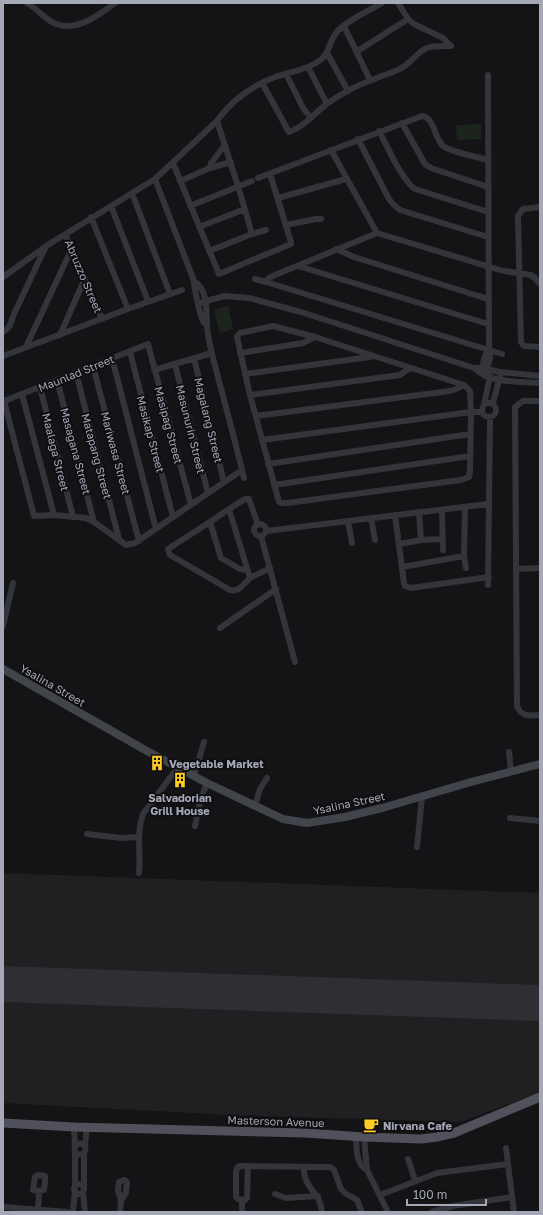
<svg xmlns="http://www.w3.org/2000/svg" width="543" height="1215" font-family="'Golos Text',sans-serif">
<style>
.built{fill:#202023}
.green{fill:#1c241d}
.lines{fill:none;stroke-linecap:round;stroke-linejoin:round}
.runway{stroke:#2e2e33;stroke-width:36}
.street{stroke:#34353b;stroke-width:6}
.secondary{stroke:#42444b;stroke-width:8}
.primary{stroke:#50515a;stroke-width:9}
.labels{text-anchor:middle;dominant-baseline:central;stroke-width:4;stroke-linejoin:round;paint-order:stroke}
.street-label{font-size:11px;fill:#a4a8b7;stroke:#0f0f11}
.poi-label{font-size:11px;font-weight:bold;fill:#a4a8b7;stroke:#0f0f11;text-anchor:start}
</style>
<rect width="100%" height="100%" fill="#141416"/>
<path class="built" d="M 3,873 L 540,893 L 540,1092 L 461,1122 L 230,1115 L 3,1103 Z"/>
<path class="green" d="M 481,124 L 481,139 L 457,140 L 456,125 Z
M 228,306 L 233,329 L 220,333 L 214,310 Z"/>
<g class="lines">
<path class="runway" d="M 3,984 L 540,1003"/>
<path class="street" d="M 27,3 C 36,8 42,16 50,21 C 73,35 96,17 115,3
M 398,3 L 408,19 L 414,24 L 443,38 L 451,46
M 344,26 L 370,80
M 356,52 L 408,19
M 327,53 L 348,91
M 308,67 L 327,104
M 286,74 L 303,108 L 311,118
M 262,83 L 289,132 C 307,125 313,114 328,103 C 341,94 357,85 372,80 C 382,75 394,73 403,67 C 412,62 417,52 427,48 C 434,45 443,46 451,46
M 402,123 L 425,164 L 431,168 L 488,187
M 379,131 C 387,145 402,181 415,189 L 488,212
M 358,139 L 389,199 L 393,204 L 400,210 L 488,237
M 331,150 L 377,233 L 500,270
M 173,163 L 219,274 L 291,244 L 291,242 L 270,174
M 210,168 L 211,163 L 225,145
M 258,178 L 422,116 C 435,118 434,138 443,146 C 451,152 478,157 488,160
M 155,179 L 194,281 C 194,287 200,316 203,321 C 203,322 206,325 207,326
M 180,181 L 210,168 L 231,162
M 132,193 L 170,294
M 278,198 L 346,179
M 111,206 L 148,301
M 190,206 L 252,181
M 540,207 L 523,209 L 518,216 L 521,342 L 524,346 L 540,347
M 91,217 L 128,309
M 286,225 L 316,219 L 321,219
M 199,227 L 245,209
M 377,233 L 275,275 L 269,278 L 266,282 L 502,354
M 65,234 L 102,319
M 252,234 L 266,230
M 336,249 L 354,257 L 488,299
M 209,251 L 252,234 L 238,186 L 217,121
M 298,266 L 488,324
M 504,271 L 531,275 L 535,278 L 540,284
M 3,277 L 45,247
M 255,279 L 266,282
M 194,281 C 209,291 206,311 207,326 C 208,342 214,361 218,377 C 227,411 236,445 244,478
M 199,303 L 225,296 L 249,298 L 301,312 L 474,368 C 491,384 518,381 540,383
M 273,326 L 315,337 L 464,385 L 470,391 L 471,412 L 470,471 L 469,477 L 461,480 L 287,503 L 282,503 L 279,502 L 250,395 L 237,337 L 240,333 Z
M 3,332 C 10,329 11,322 14,314 L 46,246 L 155,179 L 217,121 C 231,101 253,85 275,77 C 288,73 304,70 316,63 C 331,54 327,45 336,33 C 344,22 370,10 382,3
M 60,335 L 85,278
M 26,347 L 72,248
M 130,352 L 173,517
M 240,353 L 303,343 L 315,337
M 3,356 L 125,310 L 182,290
M 112,358 L 156,529
M 194,358 L 224,482
M 175,364 L 208,493
M 93,366 L 139,541
M 474,368 L 482,368 L 500,372 L 540,376
M 154,370 L 212,353
M 481,371 L 485,356 L 489,350
M 76,373 L 119,539
M 245,374 L 370,357
M 485,376 L 490,358 L 489,350 L 488,75
M 57,380 L 94,522
M 40,387 L 73,517
M 22,394 L 54,515
M 250,395 L 400,375 L 410,368
M 540,401 L 523,401 L 515,407 L 517,706 C 521,717 530,716 540,715
M482 410a7 7 0 1 1 14 0a7 7 0 1 1-14 0Z
M 493,403 L 500,376
M 484,405 L 490,376
M 256,416 L 450,391 L 456,389 L 464,385
M 262,440 L 471,412 L 482,412
M 268,464 L 470,434
M 274,485 L 470,456
M 191,505 L 148,344 L 4,401 L 34,516 L 54,515 L 86,518 L 94,522 L 126,545 L 135,543 L 242,470
M 465,507 L 464,556 L 466,568
M 442,510 L 443,550
M 419,512 L 421,540
M 395,515 L 404,583 L 405,586 L 411,588 L 489,577
M 371,518 L 375,540
M 348,521 L 352,543
M 210,522 L 229,509
M254 530a6 6 0 1 1 12 0a6 6 0 1 1-12 0Z
M 258,525 L 249,499 L 245,499 L 229,509 L 250,578 L 270,568
M 266,531 L 488,504
M 261,536 L 295,662
M 399,544 L 421,540 L 443,539
M 402,567 L 464,556
M 516,569 L 540,568
M 247,570 L 240,569 L 221,558 L 210,522 L 168,549 L 170,555 L 230,590 C 238,593 244,584 250,578
M 488,585 L 490,417
M 3,626 L 13,583
M 220,628 L 276,589
M 509,752 L 511,771
M 194,776 L 204,742
M 255,806 L 260,789 L 267,778
M 510,818 L 540,821
M 195,826 L 201,798 L 207,783
M 87,834 L 122,838 L 138,837
M 417,847 L 422,797
M 139,873 C 141,853 136,833 143,814 L 178,767
M 74,1127 L 75,1147
M 356,1137 C 357,1148 355,1164 367,1170
M 364,1137 L 367,1170 L 388,1212
M74.5 1149a5.5 5.5 0 1 1 11 0a5.5 5.5 0 1 1-11 0Z
M 85,1146 L 87,1127
M 506,1148 L 514,1212
M 408,1159 L 415,1180
M 248,1166 L 247,1198 L 245,1200 L 238,1199 L 236,1197 L 236,1172 L 237,1168 L 239,1166 L 330,1167 L 334,1170 L 341,1189 L 345,1193 L 357,1200 L 362,1212
M 304,1167 C 304,1171 304,1176 306,1180 C 312,1194 320,1194 322,1212
M74 1189a5 5 0 1 1 10 0a5 5 0 1 1-10 0Z
M 75,1187 L 75,1152
M 84,1187 L 84,1153
M 83,1192 L 85,1212
M 275,1194 L 286,1198 L 318,1196
M 380,1195 L 437,1173 L 508,1164
M 242,1200 L 242,1212
M 3,1207 L 68,1212
M 38,1212 L 39,1191 L 44,1190 L 45,1182 L 45,1176 L 38,1175 L 35,1177 L 33,1190 L 39,1191
M 73,1212 L 75,1191
M 120,1212 L 121,1201 L 126,1193 L 127,1182 L 124,1180 L 119,1182 L 118,1190 L 121,1201
M 432,1212 L 453,1206 L 512,1197"/>
<path class="secondary" d="M 3,669 L 147,751 L 207,783 L 283,819 L 307,823 L 345,817 L 382,808 L 471,782 L 540,764"/>
<path class="primary" d="M 3,1123 L 74,1127 L 305,1133 L 364,1137 L 421,1139 L 437,1137 L 454,1133 L 540,1097"/>
</g>
<defs>
<g id="building-bare" transform="scale(1.2)"><path d="M-4-6H4V6H1V3H-1V6H-4ZM-2.5-4.3h1.7v1.8h-1.7ZM.8-4.3h1.7v1.8H.8ZM-2.5-1h1.7V.8h-1.7ZM.8-1h1.7V.8H.8Z" fill="#ffcc23" stroke="#0f0f11" stroke-width="2.5" paint-order="stroke"/></g>
<g id="cafe-bare" transform="scale(1.2)"><path d="M-5.5-4.5H6V0H3Q3 3.5 0 3.5H-2.5Q-5.5 3.5-5.5 0ZM3-3.2v2h1.7v-2ZM-6 4.5H4V6H-6Z" fill="#ffcc23" stroke="#0f0f11" stroke-width="2.5" paint-order="stroke"/></g>
</defs>
<g fill-rule="evenodd">
<use href="#building-bare" x="157" y="763"/>
<use href="#building-bare" x="180" y="780"/>
<use href="#cafe-bare" x="371" y="1125"/>
</g>
<g class="labels">
<g class="street-label">
<text transform="translate(84 276) rotate(67)">Abruzzo Street</text>
<text transform="translate(76 373) rotate(-22)">Maunlad Street</text>
<text transform="translate(209 420) rotate(76)">Magalang Street</text>
<text transform="translate(169 425) rotate(75)">Masipag Street</text>
<text transform="translate(191 429) rotate(76)">Masunurin Street</text>
<text transform="translate(151 434) rotate(75)">Masikap Street</text>
<text transform="translate(76 451) rotate(75)">Masagana Street</text>
<text transform="translate(56 452) rotate(76)">Maalaga Street</text>
<text transform="translate(116 453) rotate(75)">Mariwasa Street</text>
<text transform="translate(97 456) rotate(75)">Matapang Street</text>
<text transform="translate(53 685) rotate(30)">Ysalina Street</text>
<text transform="translate(349 803) rotate(-12)">Ysalina Street</text>
<text transform="translate(276 1121) rotate(2)">Masterson Avenue</text>
</g>
<g class="poi-label">
<text x="169" y="763">Vegetable Market</text>
<text x="180" y="797" text-anchor="middle">Salvadorian<tspan x="180" dy="13">Grill House</tspan></text>
<text x="383" y="1125">Nirvana Cafe</text>
</g>
</g>
<rect width="543" height="1215" fill="none" stroke="#a4a8b7" stroke-width="8"/>
<path d="M407 1199v6h79v-6" fill="none" stroke="#a4a8b7" stroke-width="2"/>
<text x="413" y="1199" font-size="12" fill="#a4a8b7" stroke="#0f0f11" stroke-width="3" paint-order="stroke">100 m</text>
</svg>
